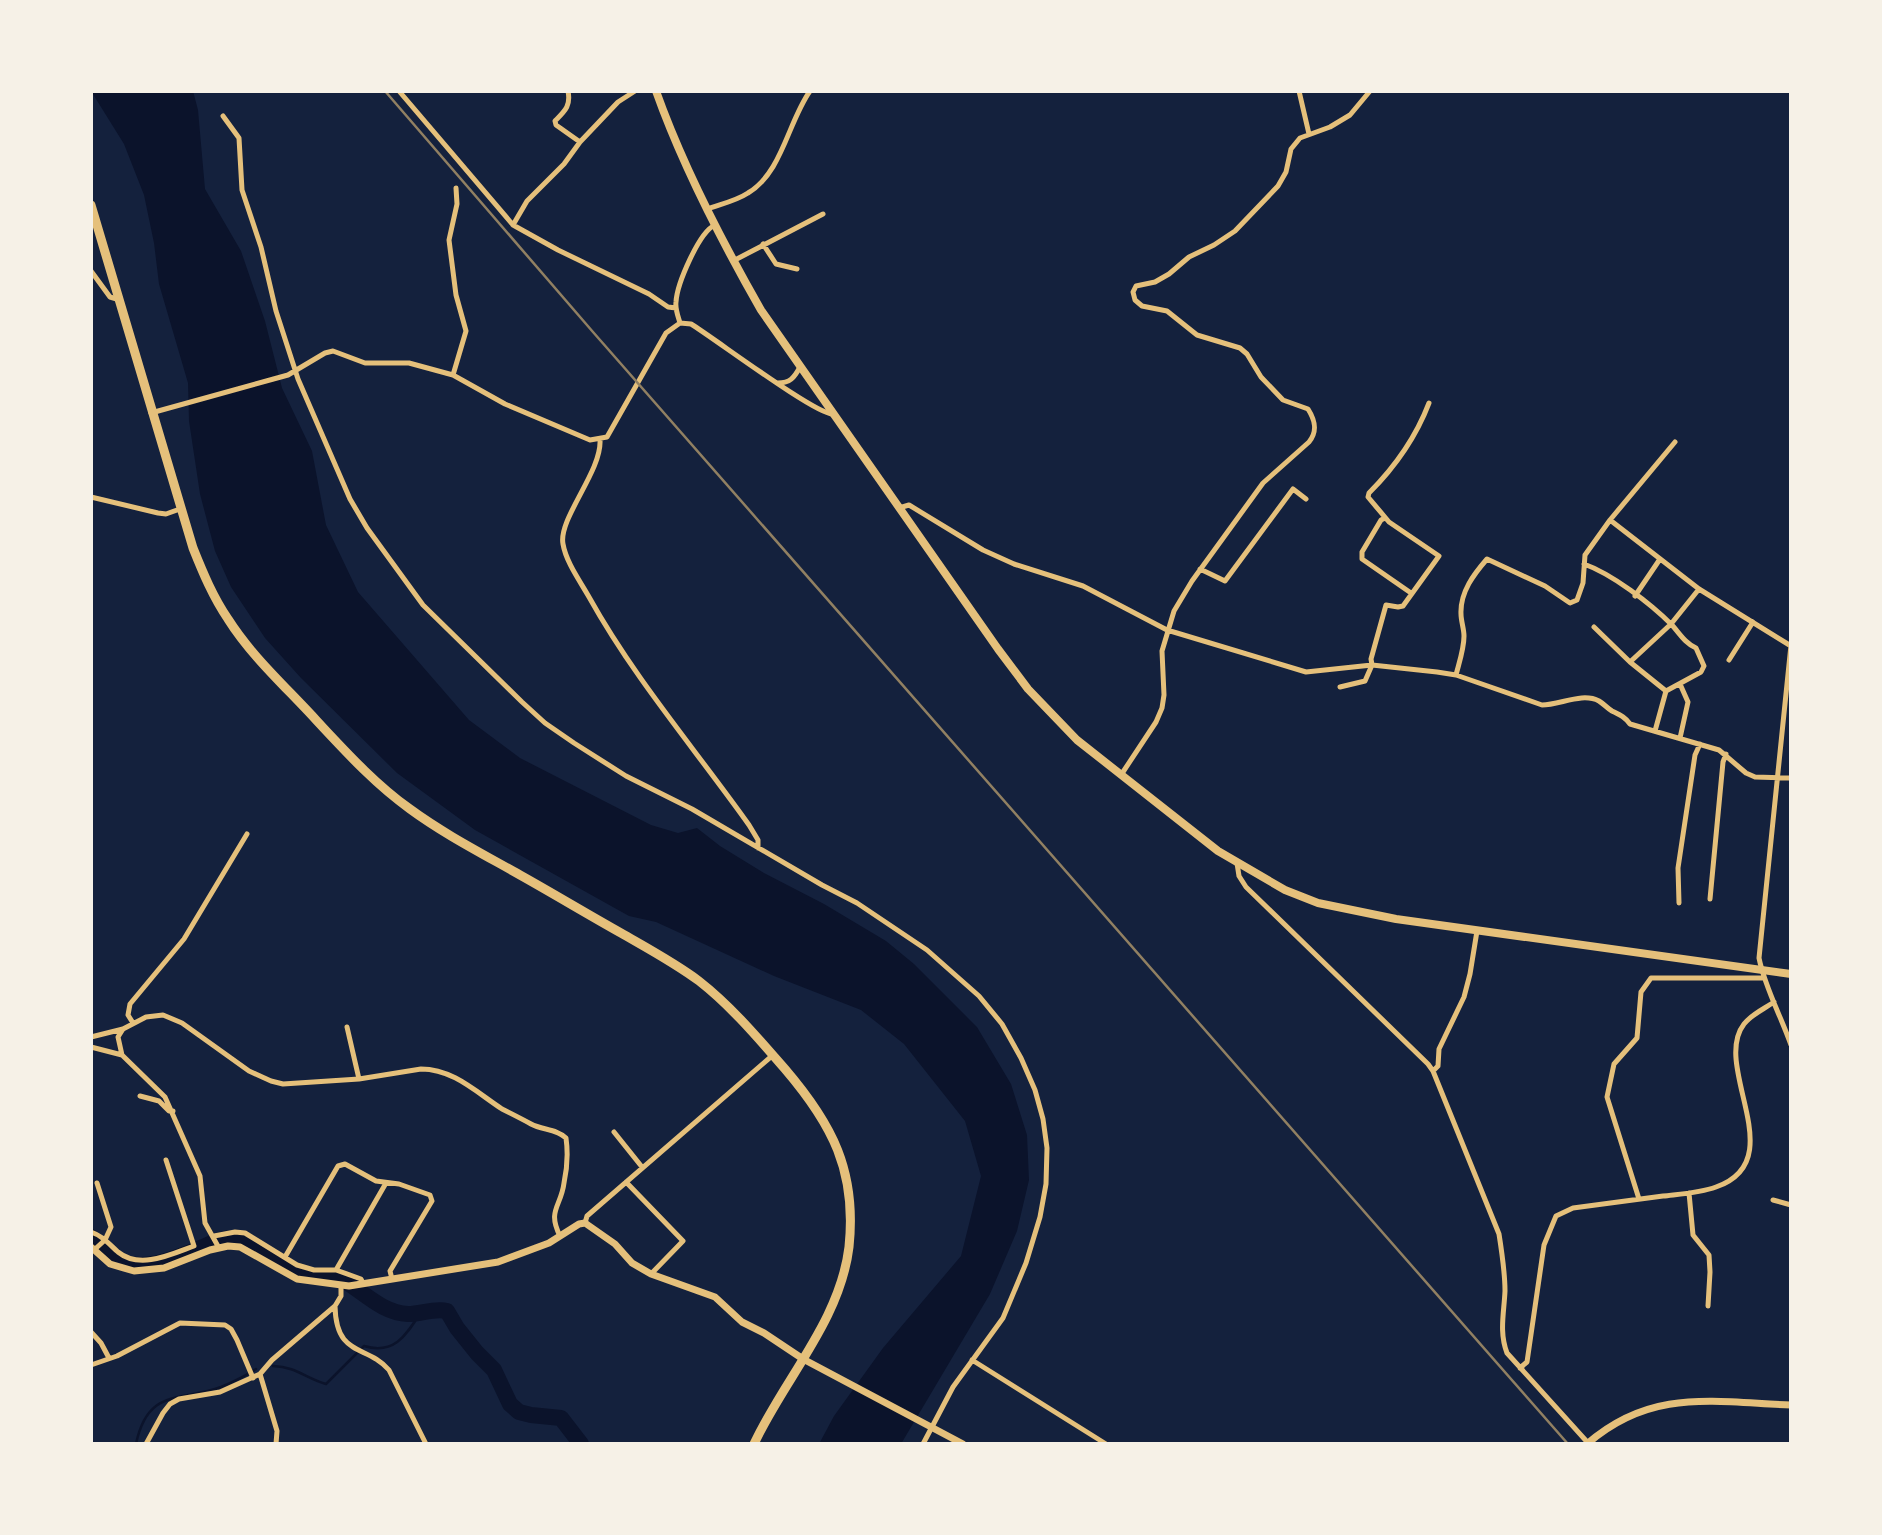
<svg xmlns="http://www.w3.org/2000/svg" width="1882" height="1535" font-family="Signika,sans-serif">
<style>
.water{fill:#0b132b}
.lines{fill:none;stroke-linecap:round;stroke-linejoin:round}
.stream{stroke:#0b132b;stroke-width:2.5}
.river{stroke:#0b132b;stroke-width:16}
.minor{stroke:#e5c07b;stroke-width:5}
.tertiary{stroke:#e5c07b;stroke-width:7}
.secondary{stroke:#e5c07b;stroke-width:8}
.primary{stroke:#e5c07b;stroke-width:9}
.rail{stroke:#918062;stroke-width:2.5}
</style>
<rect width="100%" height="100%" fill="#14213d"/>
<path class="water" d="M 91,91 L 193,91 L 198,110 L 205,189 L 241,251 L 265,321 L 282,388 L 312,451 L 326,525 L 358,592 L 469,720 L 520,758 L 651,825 L 678,833 L 697,828 L 720,846 L 764,873 L 824,904 L 886,941 L 914,964 L 977,1027 L 1011,1084 L 1027,1135 L 1029,1180 L 1017,1231 L 990,1294 L 901,1444 L 819,1444 L 834,1416 L 883,1348 L 961,1256 L 981,1176 L 965,1121 L 904,1044 L 861,1010 L 774,976 L 656,922 L 629,916 L 475,830 L 397,773 L 301,678 L 265,638 L 231,587 L 215,551 L 200,494 L 189,421 L 188,383 L 159,284 L 154,243 L 144,195 L 124,144 Z"/>
<g class="lines">
<path class="stream" d="M 273,1366 C 297,1367 305,1378 326,1384 L 364,1346 C 395,1355 406,1335 421,1312
M 136,1444 C 148,1387 181,1402 221,1387 C 233,1382 245,1376 256,1369"/>
<path class="river" d="M 91,1237 C 98,1243 102,1251 110,1256 C 138,1276 175,1258 203,1247 C 212,1243 224,1237 234,1238 C 253,1239 265,1255 281,1264 C 290,1269 301,1274 311,1276 C 322,1278 333,1276 343,1280 C 364,1292 382,1313 408,1314 C 421,1314 434,1308 447,1311 L 457,1328 L 477,1353 L 494,1370 L 510,1404 L 519,1412 L 531,1415 L 561,1418 L 581,1444"/>
<path class="minor" d="M 399,91 L 513,225 L 558,250 L 649,294 L 668,307 L 676,308
M 568,91 C 571,106 565,111 555,121 L 556,125 L 580,142
M 1299,91 L 1309,134
M 223,116 L 239,138 L 242,190 L 261,247 L 276,311 L 298,379 L 350,499 L 367,528 L 423,605 L 522,702 L 545,723 L 574,743 L 626,776 L 692,809 L 822,885 L 857,903 L 927,950 L 979,996 L 1002,1024 L 1021,1058 L 1035,1090 L 1043,1119 L 1047,1148 L 1046,1184 L 1040,1217 L 1026,1263 L 1003,1318 L 953,1387 L 923,1444
M 707,209 C 721,204 736,201 748,193 C 782,173 788,122 810,91
M 513,225 L 527,201 L 564,164 L 580,142 L 618,102 L 635,91
M 763,244 L 776,264 L 797,269
M 733,261 L 823,214
M 91,271 L 110,297 L 120,300
M 680,323 C 678,316 675,309 676,302 C 677,284 699,232 715,225
M 453,375 L 466,331 L 456,295 L 449,240 L 457,204 L 456,188
M 778,383 C 790,383 794,378 800,367
M 151,413 L 288,375 L 325,353 L 333,351 L 365,363 L 409,363 L 453,375 L 505,404 L 590,440 L 607,437 L 666,333 L 680,323 L 691,324 C 714,338 816,415 833,414
M 600,440 C 602,471 558,519 563,544 C 566,562 580,581 589,597 C 634,678 695,749 749,825 L 758,840 L 758,848
M 91,497 L 158,513 L 166,514 L 180,509
M 899,508 L 909,505 L 983,550 L 1014,564 L 1083,586 L 1167,630 L 1306,672 L 1372,665 L 1437,672 L 1456,675 L 1542,705 C 1560,705 1582,692 1599,701 C 1604,704 1607,708 1612,711 C 1620,715 1625,717 1630,724 L 1719,750 L 1746,773 L 1755,777 L 1791,778
M 1385,518 L 1381,520 L 1362,552 L 1362,559 L 1411,593
M 1610,520 L 1699,589 L 1791,646
M 1584,564 C 1612,574 1650,603 1672,625 C 1680,634 1685,643 1696,648 L 1704,666 L 1701,672 L 1666,691
M 1200,569 L 1225,581 L 1293,489 L 1306,499
M 1635,596 L 1660,559
M 1594,627 L 1630,662 L 1666,691 L 1655,731
M 1791,645 L 1759,958 C 1765,988 1781,1016 1791,1045
M 1729,660 L 1753,622
M 1630,662 L 1671,624 L 1699,589
M 1456,675 C 1459,663 1464,649 1464,636 C 1464,629 1461,621 1461,614 C 1460,592 1474,574 1487,559 L 1545,586 L 1570,603 L 1577,600 L 1583,583 L 1585,555 L 1610,520 L 1675,442
M 1680,684 L 1688,702 L 1680,738
M 1340,687 L 1365,681 L 1372,665 L 1371,659 L 1386,605 L 1398,607 L 1403,606 L 1439,556 L 1389,522 L 1368,497 L 1369,493 C 1395,467 1416,437 1429,403
M 1121,775 L 1156,722 L 1162,708 L 1164,695 L 1162,651 L 1174,611 L 1192,581 L 1263,483 L 1309,442 C 1318,431 1315,420 1308,409 L 1283,400 L 1261,377 L 1247,354 L 1240,348 L 1197,335 L 1167,311 L 1142,306 L 1135,300 L 1133,292 L 1136,286 L 1155,282 L 1169,274 L 1189,257 L 1214,245 L 1235,231 L 1278,186 L 1286,172 L 1291,149 L 1300,138 L 1330,127 L 1350,115 L 1370,91
M 1237,863 L 1239,876 L 1246,887 L 1428,1064 L 1433,1071 L 1499,1234 C 1502,1253 1505,1272 1505,1291 C 1504,1313 1499,1332 1507,1353 L 1589,1444
M 1710,899 L 1723,762 L 1726,754
M 1679,903 L 1678,868 L 1695,755 L 1700,744
M 133,1023 L 128,1015 L 130,1004 L 184,939 L 247,834
M 347,1027 L 359,1079
M 91,1037 L 123,1029 L 146,1017 L 163,1015 L 182,1023 L 249,1071 L 271,1081 L 283,1084 L 359,1079 L 421,1069 C 453,1069 476,1092 502,1109 C 512,1114 522,1119 531,1124 C 542,1130 557,1129 566,1138 C 568,1152 567,1169 564,1183 C 561,1207 547,1210 560,1236
M 91,1047 L 122,1055 L 165,1097 L 200,1176 L 205,1223 L 219,1248
M 122,1055 L 118,1037 L 123,1029
M 1433,1071 L 1438,1066 L 1439,1049 L 1464,997 L 1470,974 L 1477,931
M 140,1096 L 159,1101 L 169,1111 L 173,1111
M 614,1132 L 642,1167
M 626,1182 L 683,1241 L 651,1274
M 1689,1193 L 1693,1235 L 1709,1255 L 1710,1272 L 1708,1306
M 1639,1199 L 1607,1097 L 1614,1064 L 1637,1038 L 1641,992 L 1651,978 L 1764,978
M 1773,1200 L 1791,1205
M 585,1223 L 587,1216 L 773,1055
M 91,1232 C 103,1236 109,1244 118,1252 C 140,1270 172,1254 194,1246 L 166,1160
M 214,1236 L 235,1232 L 245,1233 L 297,1265 L 314,1270 L 336,1270 L 361,1279 L 363,1283
M 94,1250 L 105,1240 L 111,1227 L 97,1183
M 285,1257 L 338,1166 L 345,1164 L 376,1181 L 399,1184 L 430,1195 L 432,1201 L 390,1271 L 392,1279
M 336,1270 L 386,1183
M 335,1306 C 336,1358 367,1344 389,1370 L 426,1444
M 91,1332 L 101,1343 L 109,1358
M 972,1360 L 1106,1444
M 91,1365 L 117,1356 L 180,1323 L 225,1325 L 231,1329 L 237,1340 L 253,1378
M 1520,1368 L 1527,1362 L 1544,1245 L 1556,1216 L 1573,1208 C 1603,1204 1633,1200 1663,1196 C 1680,1194 1700,1193 1716,1187 C 1793,1160 1711,1067 1744,1024 C 1752,1014 1764,1009 1774,1002
M 260,1374 L 277,1431 L 276,1444
M 146,1444 L 163,1413 L 170,1404 L 179,1399 L 220,1392 L 260,1374 L 272,1360 L 335,1306 L 341,1296 L 341,1286"/>
<path class="tertiary" d="M 91,1247 L 110,1264 L 134,1271 L 164,1268 L 210,1250 L 228,1246 L 240,1247 L 297,1279 L 349,1286 L 498,1262 L 549,1243 L 579,1224 L 585,1223 L 615,1244 L 632,1263 L 651,1274 L 715,1297 L 742,1322 L 764,1333 L 803,1359 L 963,1444
M 1587,1444 C 1651,1388 1713,1402 1791,1405"/>
<path class="secondary" d="M 656,91 C 683,167 721,240 761,310 L 998,649 L 1028,689 L 1077,740 L 1218,851 L 1285,890 L 1318,903 L 1396,919 L 1791,974"/>
<path class="primary" d="M 91,205 L 193,548 C 203,573 213,597 228,619 C 252,657 287,688 317,721 C 346,752 375,784 410,809 C 444,834 483,854 520,875 C 554,894 587,914 621,933 C 647,948 675,963 699,981 C 731,1006 758,1038 785,1069 C 832,1124 857,1171 849,1247 C 840,1321 784,1379 754,1444"/>
<path class="rail" d="M 385,91 L 593,332 L 1568,1444"/>
</g>
<rect width="1882" height="1535" fill="none" stroke="#f6f1e7" stroke-width="186"/>
</svg>
